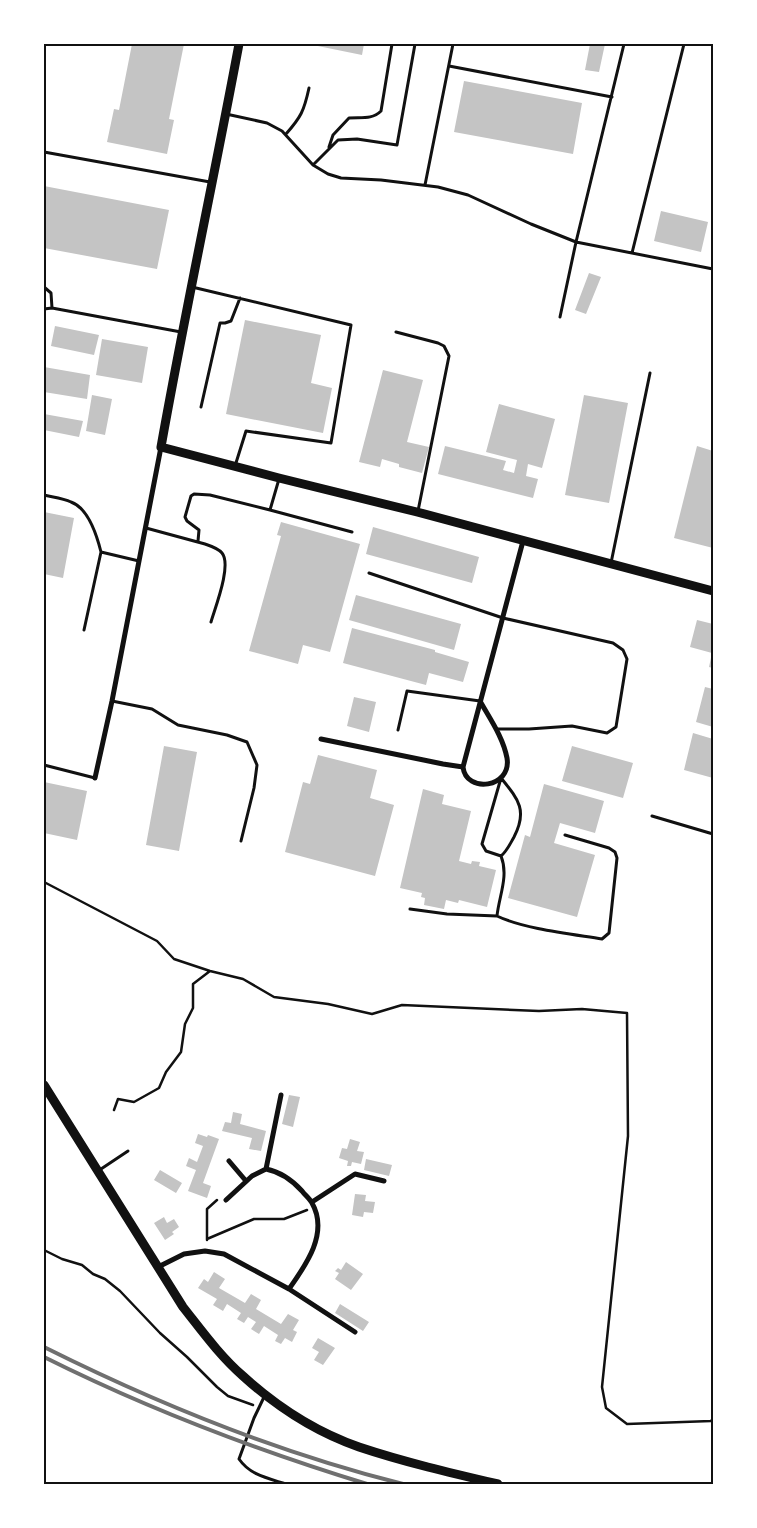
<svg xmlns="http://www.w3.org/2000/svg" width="757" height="1528" font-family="'Open Sans',sans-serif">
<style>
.building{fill:#c4c4c4}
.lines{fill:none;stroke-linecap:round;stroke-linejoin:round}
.path{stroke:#111;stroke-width:2.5}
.service{stroke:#111;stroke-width:3}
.minor{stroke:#111;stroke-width:5}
.tertiary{stroke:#111;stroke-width:9}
.rail{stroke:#707070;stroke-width:4}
.neatline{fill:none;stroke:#111;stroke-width:2}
</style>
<rect width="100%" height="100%" fill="#fff"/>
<path class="building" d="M 132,44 L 184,44 L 169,119 L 174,120 L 167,154 L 107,142 L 114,109 L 119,110 Z
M 308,44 L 364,44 L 362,55 Z
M 590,44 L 605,44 L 599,72 L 585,70 Z
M 464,81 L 582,103 L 573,154 L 454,132 Z
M 44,186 L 169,210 L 157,269 L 44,248 Z
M 661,211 L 708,222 L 701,252 L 654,241 Z
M 589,273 L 601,277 L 586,314 L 575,310 Z
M 245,320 L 321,335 L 311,383 L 332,388 L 323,433 L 226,414 Z
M 55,326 L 99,335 L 94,355 L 51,346 Z
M 102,339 L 148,347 L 142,383 L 96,375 Z
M 44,367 L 90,375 L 87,399 L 44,392 Z
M 383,370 L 423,380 L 407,442 L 429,447 L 422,473 L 399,467 L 399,464 L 382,459 L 380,467 L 359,462 Z
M 92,395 L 112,399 L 105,435 L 86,431 Z
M 584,395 L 628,403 L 609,503 L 565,495 Z
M 499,404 L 555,419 L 542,468 L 528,464 L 526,476 L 538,479 L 533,498 L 438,474 L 445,446 L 506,461 L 503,470 L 514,473 L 517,460 L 486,452 Z
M 44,414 L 83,421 L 79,437 L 44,430 Z
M 697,446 L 713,451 L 713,548 L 674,538 Z
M 44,512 L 74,518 L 63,578 L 44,574 Z
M 281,522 L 360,544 L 330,652 L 303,645 L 298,664 L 249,651 L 281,536 L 277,535 Z
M 373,527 L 479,557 L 472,583 L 366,554 Z
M 356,595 L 461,624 L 454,650 L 349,620 Z
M 697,620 L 713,624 L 713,668 L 709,667 L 712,653 L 690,647 Z
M 352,628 L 435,650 L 435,652 L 469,662 L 463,682 L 429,673 L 426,685 L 343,663 Z
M 705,687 L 713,689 L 713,727 L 696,722 Z
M 354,697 L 376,702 L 369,732 L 347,726 Z
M 693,733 L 713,739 L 713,778 L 684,770 Z
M 164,746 L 197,752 L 179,851 L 146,845 Z
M 572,746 L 633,763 L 623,798 L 562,781 Z
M 318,755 L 377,770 L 370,798 L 394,805 L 375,876 L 285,852 L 303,782 L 310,784 Z
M 44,782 L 87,791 L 77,840 L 44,833 Z
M 544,784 L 604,801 L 595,833 L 560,823 L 554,843 L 595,855 L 577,917 L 508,898 L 525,835 L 530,837 Z
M 423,789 L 444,795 L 442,804 L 471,811 L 459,861 L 471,864 L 472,861 L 480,862 L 479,866 L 496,870 L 487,907 L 459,900 L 458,903 L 446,900 L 444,909 L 424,905 L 425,898 L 421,897 L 422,893 L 400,888 Z
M 289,1095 L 300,1097 L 293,1127 L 282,1124 Z
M 233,1112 L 242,1114 L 240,1124 L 266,1131 L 261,1151 L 249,1149 L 252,1138 L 222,1131 L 225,1122 L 231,1123 Z
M 198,1134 L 207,1137 L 208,1135 L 219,1139 L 203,1183 L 211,1186 L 207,1198 L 188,1191 L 196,1170 L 186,1166 L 189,1158 L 197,1162 L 203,1146 L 195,1143 Z
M 350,1139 L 360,1142 L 357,1151 L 364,1152 L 361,1164 L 352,1162 L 351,1166 L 347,1166 L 348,1161 L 339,1158 L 342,1148 L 347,1149 Z
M 366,1159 L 392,1165 L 389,1176 L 364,1170 Z
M 160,1170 L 182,1183 L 176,1193 L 154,1180 Z
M 355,1194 L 366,1195 L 365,1201 L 375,1202 L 373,1213 L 364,1212 L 363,1217 L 352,1215 Z
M 164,1217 L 167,1223 L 174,1219 L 179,1227 L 172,1232 L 174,1234 L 165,1240 L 154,1223 Z
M 346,1262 L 363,1274 L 351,1290 L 335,1279 L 339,1273 L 335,1271 L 338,1268 L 341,1270 Z
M 214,1272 L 225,1279 L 219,1288 L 245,1303 L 251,1294 L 261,1300 L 256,1309 L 281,1324 L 288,1314 L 299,1320 L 293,1330 L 297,1332 L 292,1342 L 285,1338 L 281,1344 L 275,1341 L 278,1335 L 264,1326 L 259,1334 L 251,1329 L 256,1322 L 248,1317 L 244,1323 L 237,1319 L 241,1313 L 227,1304 L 223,1311 L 213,1305 L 217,1299 L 198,1288 L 204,1279 L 208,1282 Z
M 340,1304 L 369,1322 L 363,1331 L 335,1313 Z
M 318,1338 L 335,1348 L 323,1365 L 314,1360 L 319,1352 L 312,1348 Z"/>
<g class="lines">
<path class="path" d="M 44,882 L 157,941 L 174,959 L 210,971 L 243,979 L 274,997 L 328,1004 L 372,1014 L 402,1005 L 539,1011 L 582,1009 L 627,1013 L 628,1136 L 602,1387 L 606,1408 L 627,1424 L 711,1421 L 713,1419
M 114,1110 L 118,1099 L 134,1102 L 159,1088 L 166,1072 L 181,1052 L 185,1024 L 193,1008 L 193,984 L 210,971
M 207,1239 L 254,1219 L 284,1219 L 307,1210
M 207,1240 L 207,1209 L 217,1200
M 44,1250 L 62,1259 L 82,1265 L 93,1274 L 105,1279 L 120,1291 L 160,1333 L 187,1357 L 217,1387 L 228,1396 L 253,1405"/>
<path class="service" d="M 449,66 L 612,97
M 226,114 L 267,123 L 282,131 L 313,165 L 328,174 L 341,178 L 381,180 L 438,187 L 468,195 L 531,224 L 576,242 L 624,44
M 286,134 C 301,117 304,111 309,88
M 329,147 L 333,135 L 349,118 C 361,117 372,120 381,111 L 392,44
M 44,152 L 210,182
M 313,165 L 338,140 L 357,139 L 397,145 L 415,44
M 425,185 L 453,44
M 632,253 L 684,44
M 44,287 L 51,293 L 52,308
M 192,287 L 351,325 L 331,443 L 246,431 L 235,466
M 44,309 L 52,308 L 181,332
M 560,317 L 576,242 L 713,269 L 713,266
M 396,332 L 438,343 L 444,346 L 449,356 L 418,511
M 201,407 L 220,323 L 225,323 L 231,321 L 240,298
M 279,479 L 270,510 L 352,532
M 44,495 C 52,497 63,498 71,502 C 88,508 97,536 101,552 L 139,561
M 146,528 L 205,544 C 211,546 218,548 222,553 C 232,565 215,608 211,622
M 198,541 L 199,530 L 187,521 L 185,517 L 191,496 L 194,494 L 210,495 L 270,510
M 611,563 L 650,373
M 369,573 L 503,618 L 613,643 L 623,650 L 627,659 L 616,727 L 607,733 L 572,726 L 529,729 L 496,729
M 84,630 L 101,552
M 112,701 L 152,709 L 178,725 L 227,735 L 247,742 L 257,765 L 254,788 L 241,841
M 398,730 L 407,691 L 480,701
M 44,765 L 95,778
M 501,778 C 518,799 528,810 514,837 C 510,844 507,851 501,856 L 486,851 L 482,844 Z
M 652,816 L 713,834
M 501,856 C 509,876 499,896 497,916 C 524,929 571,934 602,939 L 609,933 L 617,858 L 615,852 L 609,848 L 565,835
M 410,909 L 447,914 L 497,916
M 98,1171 L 128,1151
M 265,1395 L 254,1418 L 239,1459 C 250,1475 267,1478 286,1484"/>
<path class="minor" d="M 480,701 C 490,719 503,737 507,758 C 512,788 466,794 463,767 L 523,541
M 321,739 L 443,764 L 463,767
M 95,778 L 112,701 L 161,447
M 229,1161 L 246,1181
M 266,1169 L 281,1095
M 226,1200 L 252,1176 L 266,1169 C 281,1172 292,1180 302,1191 C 305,1195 310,1199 312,1203 C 329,1233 306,1265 289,1289
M 312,1202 L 355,1174 L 384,1181
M 158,1267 L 184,1254 L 205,1251 L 224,1254 L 289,1289 L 355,1332"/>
<path class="tertiary" d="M 239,44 C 214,178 185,312 161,447 L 279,478 L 417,512 L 713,591
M 44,1085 L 183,1307 C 202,1331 220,1356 243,1376 C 276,1406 316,1432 359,1447 C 404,1462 451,1473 498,1484"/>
<path class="rail" d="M 44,1347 C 158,1404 279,1453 403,1484
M 44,1357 C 148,1409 256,1450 367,1484"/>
</g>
<rect width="757" height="1528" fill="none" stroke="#ffffff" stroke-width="90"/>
<rect x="45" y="45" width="667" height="1438" class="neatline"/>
</svg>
